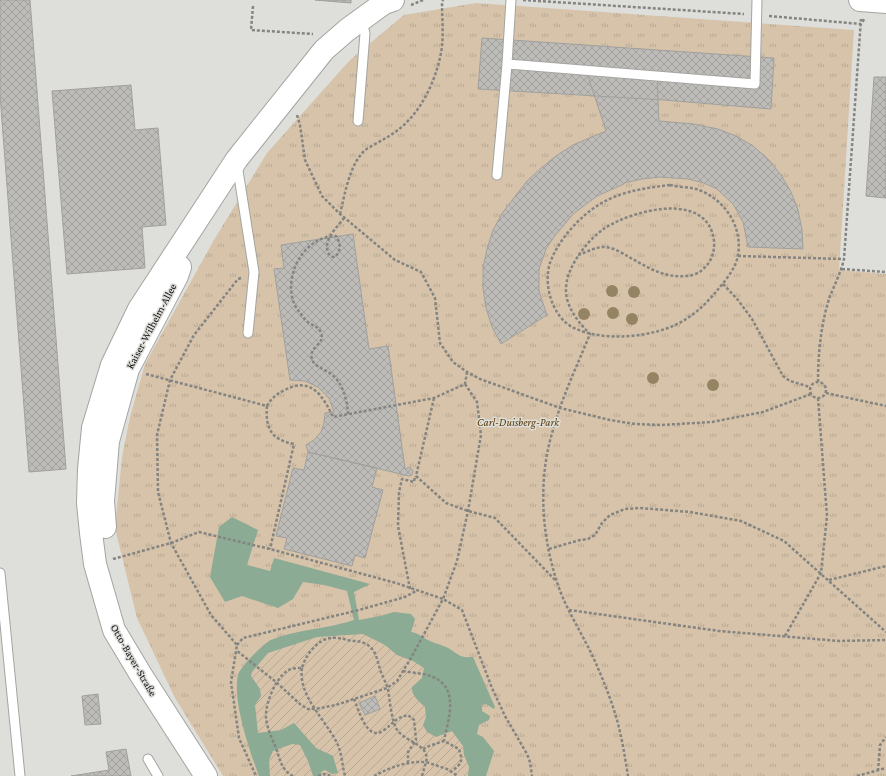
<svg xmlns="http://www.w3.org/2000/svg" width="886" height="776" font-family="'Crimson Pro',serif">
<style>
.park{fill:url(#park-tufts)}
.garden{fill:url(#garden-furrows)}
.water{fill:#8bab94}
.building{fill:url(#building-cross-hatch);stroke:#a1a09d}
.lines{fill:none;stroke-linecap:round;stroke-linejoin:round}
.service-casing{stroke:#a4a4a1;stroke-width:11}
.tertiary-casing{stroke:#a4a4a1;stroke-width:24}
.path{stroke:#848481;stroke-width:2.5;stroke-dasharray:3 2;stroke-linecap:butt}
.service{stroke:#fff;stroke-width:9}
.tertiary{stroke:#fff;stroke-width:22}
.tree{fill:#958464}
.labels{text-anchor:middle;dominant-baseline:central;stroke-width:3;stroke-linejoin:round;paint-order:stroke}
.street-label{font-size:11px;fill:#141413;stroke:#dededa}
.park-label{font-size:11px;font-style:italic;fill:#5a3a03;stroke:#dededa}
</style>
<defs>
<pattern id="park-tufts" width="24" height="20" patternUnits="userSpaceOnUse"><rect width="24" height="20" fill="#d7c3a9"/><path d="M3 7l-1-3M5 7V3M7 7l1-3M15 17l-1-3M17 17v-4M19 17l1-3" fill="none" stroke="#b8a791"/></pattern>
<pattern id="garden-furrows" width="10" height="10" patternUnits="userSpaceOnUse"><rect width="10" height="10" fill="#d7c3a9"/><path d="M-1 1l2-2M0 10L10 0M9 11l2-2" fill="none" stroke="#b8a791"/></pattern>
<pattern id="building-cross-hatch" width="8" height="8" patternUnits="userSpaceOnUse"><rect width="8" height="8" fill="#bdbcb8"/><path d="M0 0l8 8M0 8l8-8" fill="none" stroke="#a2a19d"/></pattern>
</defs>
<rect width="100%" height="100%" fill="#dededa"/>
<path class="park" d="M 476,3 L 854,30 L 839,270 L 886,274 L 886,776 L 223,776 L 175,698 L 137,618 L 115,528 L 122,457 L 130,417 L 145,364 L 214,240 L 267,153 L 350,60 L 404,15 Z"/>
<path class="garden" d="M 363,634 L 385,645 L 397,655 L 413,661 L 424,668 L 422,678 L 412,687 L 421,703 L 425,707 L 426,717 L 423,725 L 427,732 L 442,736 L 452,731 L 463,746 L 464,755 L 469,767 L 468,776 L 322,776 L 320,772 L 325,770 L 328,772 L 333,756 L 316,748 L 295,723 L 281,730 L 258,733 L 255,705 L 251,676 L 252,672 L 268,653 L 317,637 Z
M 292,744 L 300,745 L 308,761 L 313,776 L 270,776 L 269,760 L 273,751 Z"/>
<path class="water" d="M 232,517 L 258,530 L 247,565 L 270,571 L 274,558 L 370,584 L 354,592 L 359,620 L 380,616 L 394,612 L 411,614 L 415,619 L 411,632 C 419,633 423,638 430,641 C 436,644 442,645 448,648 C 459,654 458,658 473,657 L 495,707 L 494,709 L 486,704 L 482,705 L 482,711 L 490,716 L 489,720 L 479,725 L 477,734 L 483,737 L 494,751 L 486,776 L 468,776 L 469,767 L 464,755 L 463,746 L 452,731 L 436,737 L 427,732 L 423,725 L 426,717 L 425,707 C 419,702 411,695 412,687 L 422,678 L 424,668 L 413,661 L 397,655 L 385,645 L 363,634 L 317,637 L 268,653 L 252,672 L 251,676 L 260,689 L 261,696 L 255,705 L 258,733 L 281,730 L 294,723 L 316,748 L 333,756 L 338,773 L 332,774 L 325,770 L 321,772 L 322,776 L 313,776 L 308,761 L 300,745 L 292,744 L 273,751 L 269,760 L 270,776 L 259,776 C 250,752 232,700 238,675 C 240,667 263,644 271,640 C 297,629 328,629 354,620 L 347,591 L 324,585 L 303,582 L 293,599 L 278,608 L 242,596 L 225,602 L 210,577 L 219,527 Z"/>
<path class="building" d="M 0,0 L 30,0 L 66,469 L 29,472 L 0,95 Z
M 315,0 L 351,0 L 351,3 Z
M 482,38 L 774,58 L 771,109 L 664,100 L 478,89 Z
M 587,73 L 657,78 L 659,121 L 694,124 L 718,129 L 736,136 L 753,146 L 768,159 L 781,175 L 791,192 L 798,210 L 802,230 L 803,249 L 748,247 L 743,222 L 733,204 L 717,189 L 704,183 L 688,179 L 660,177 L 642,179 L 624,183 L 624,184 L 597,196 L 573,214 L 554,237 L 546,249 L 539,269 L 539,291 L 547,315 L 501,344 L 492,327 L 486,308 L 483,288 L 483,268 L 487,249 L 493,230 L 503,212 L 527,181 L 541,168 L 556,156 L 573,145 L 606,131 Z
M 874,77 L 886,77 L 886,198 L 866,196 Z
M 131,85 L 135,130 L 158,128 L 166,225 L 142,227 L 145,268 L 67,274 L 52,91 Z
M 353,234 L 369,349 L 388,346 L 405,469 L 410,467 L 413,471 L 412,475 L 409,476 L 308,452 L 306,445 L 314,440 L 321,432 L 324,423 L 325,413 L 334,412 L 329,398 L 318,387 L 305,381 L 290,380 L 274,269 L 284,268 L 281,245 Z
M 308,452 L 377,468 L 372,487 L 383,490 L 365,558 L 355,555 L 352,566 L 284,549 L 287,538 L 276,536 L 293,468 L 304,470 Z
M 98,694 L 101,724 L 85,725 L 82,696 Z
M 375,696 L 380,709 L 365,715 L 359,703 Z
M 126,749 L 131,776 L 71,776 L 109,770 L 106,752 Z"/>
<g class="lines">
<g class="service-casing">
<path id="service" d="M 507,64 L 755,84 L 757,0
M 358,121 L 365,33 L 361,20
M 237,164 L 254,272 L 248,333
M 497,175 L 507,64 L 511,0
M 0,573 L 20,776
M 148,759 L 158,776"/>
</g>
<g class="tertiary-casing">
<path id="tertiary" d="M 860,0 L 886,2
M 105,527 L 103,501 L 108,441 L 128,369 L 177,276 L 180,267
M 206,776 L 141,675 L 114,630 L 95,564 L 91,533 L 88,503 L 89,469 L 93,428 L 112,365 L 139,309 L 237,159 L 324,50 L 347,30 L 384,3 L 393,0"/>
</g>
<path class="path" d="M 523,0 L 744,14
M 411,5 L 423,0
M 253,6 L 251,30 L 313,34
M 769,16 L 861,24 L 865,18
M 297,115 L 300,125 L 305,160 L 322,196 L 340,214 L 395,260 L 421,272 L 435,298 L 440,343 L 453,362 L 467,372 L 480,379 L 560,408 L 610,420 L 635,424 L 661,425 L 712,422 L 763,412 L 811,394
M 670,185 C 678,187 688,187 696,189 C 724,198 743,226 738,255 C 736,269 724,282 715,293 C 704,306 691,318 675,325 C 654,335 621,339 598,335 C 589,334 580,331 572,327 C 552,316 543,284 550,263 C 558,240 580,216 600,204 C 622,191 645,188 670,185 Z
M 340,214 C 345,194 350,160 368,148 C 382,140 395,134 406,123 C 425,104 436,78 441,53 C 444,37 442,20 442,4 L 443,0
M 344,218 C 338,226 323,240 328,252 C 329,255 331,257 335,257 C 341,251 341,243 336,236 C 302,236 280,281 297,309 C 301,314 305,320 309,323 C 314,326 319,327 321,333 C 326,344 308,347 312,359 C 314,366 322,368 328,372 C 343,381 347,399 348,414
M 578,255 C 587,252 595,247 604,247 C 613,247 622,253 629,257 C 647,267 664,278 685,276 C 691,276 698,274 702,270 C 711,263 715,252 714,241 C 708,190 633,210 605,228 C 593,236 582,249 575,261 C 568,273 564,285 567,299 C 571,313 580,324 590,334 C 577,366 562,397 553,430 C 538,478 541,533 557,582 C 566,611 585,637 597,666 C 604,682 612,702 617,720 C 622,738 625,757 628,776
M 738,256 L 844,259
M 842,269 L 886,272
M 241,278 L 238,279 L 194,335 L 170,380 L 157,435 L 158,492 L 171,543 L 211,615 L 237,645 L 231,682 L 239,738 L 256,776
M 723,284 L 738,300 L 752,319 L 783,376 L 790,381 L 810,387
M 146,374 L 267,406 C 265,429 272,440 294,444 L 270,549
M810 390a8 8 0 1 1 16 0a8 8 0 1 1-16 0Z
M 818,382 C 818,353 821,323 830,296 C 835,284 841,272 844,259 L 861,19
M 465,384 L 477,402 L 481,435 L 468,511 L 457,561 L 443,599 L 462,610 L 492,688 L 505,716 L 527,754 L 530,762 L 532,776
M 826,393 L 886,406
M 434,398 L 416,476 L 446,503 L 468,511 L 495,518 L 556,581
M 267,406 C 271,399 276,394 285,390 C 311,376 323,396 333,417 L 434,398 L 465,384 L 467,372
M 549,549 L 580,540 L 588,539 L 595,535 L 602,523 L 610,515 L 625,509 L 640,508 L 690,512 L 741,521 L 784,541 L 886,632
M 113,559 L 171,543 L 199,532 L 270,549 L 396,583 L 443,599 L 411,658 L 397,681 L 387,688 L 336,705 L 315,709 L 308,709 L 301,705 L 276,682 L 236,650
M 829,580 L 886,566
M 410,589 L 398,526 L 399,492 L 402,479 L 414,482 L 415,476
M 569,610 L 719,631 L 839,641 L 886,640
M 785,636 L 821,573 L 827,516 L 818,398
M 237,645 L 243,638 L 359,610 L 405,597 L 416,591
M 302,668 C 298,696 325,719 337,743 C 342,753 342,765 345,776
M 403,671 C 412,673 424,673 433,677 C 460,689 448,719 444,741
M 354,699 C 359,710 367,743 384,730 C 394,723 395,718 408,715 L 414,720 L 416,740 L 408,752 L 408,763
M 423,749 L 429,746 L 444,741 L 459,749 C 463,762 462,763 452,771
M 878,771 L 880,745 L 886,737
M 293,776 C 281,770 280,759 276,748 C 272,739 267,728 266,718 C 265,704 275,679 287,671 C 291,668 297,668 302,668 C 305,656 317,640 330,638 C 337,637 344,639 351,641 C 356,641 361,641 366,644 C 376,649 377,660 380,669 C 382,676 386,682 388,689 C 390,702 391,716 396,728 C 403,742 431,744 426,762 C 407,761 391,767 374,776
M 318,776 L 324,774 L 333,776
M 422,776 L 426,762 L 447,769 L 458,776
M 857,776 L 886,768"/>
<use href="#service" class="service"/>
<use href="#tertiary" class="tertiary"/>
</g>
<g class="tree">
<circle cx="612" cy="291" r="6"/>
<circle cx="634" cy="292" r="6"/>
<circle cx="613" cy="313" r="6"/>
<circle cx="584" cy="314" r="6"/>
<circle cx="632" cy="319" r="6"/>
<circle cx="653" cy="378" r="6"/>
<circle cx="713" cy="385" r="6"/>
</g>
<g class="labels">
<g class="street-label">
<text transform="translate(151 326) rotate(-62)">Kaiser-Wilhelm-Allee</text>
<text transform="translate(134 660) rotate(60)">Otto-Bayer-Straße</text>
</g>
<g class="park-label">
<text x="518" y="422">Carl-Duisberg-Park</text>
</g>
</g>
</svg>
